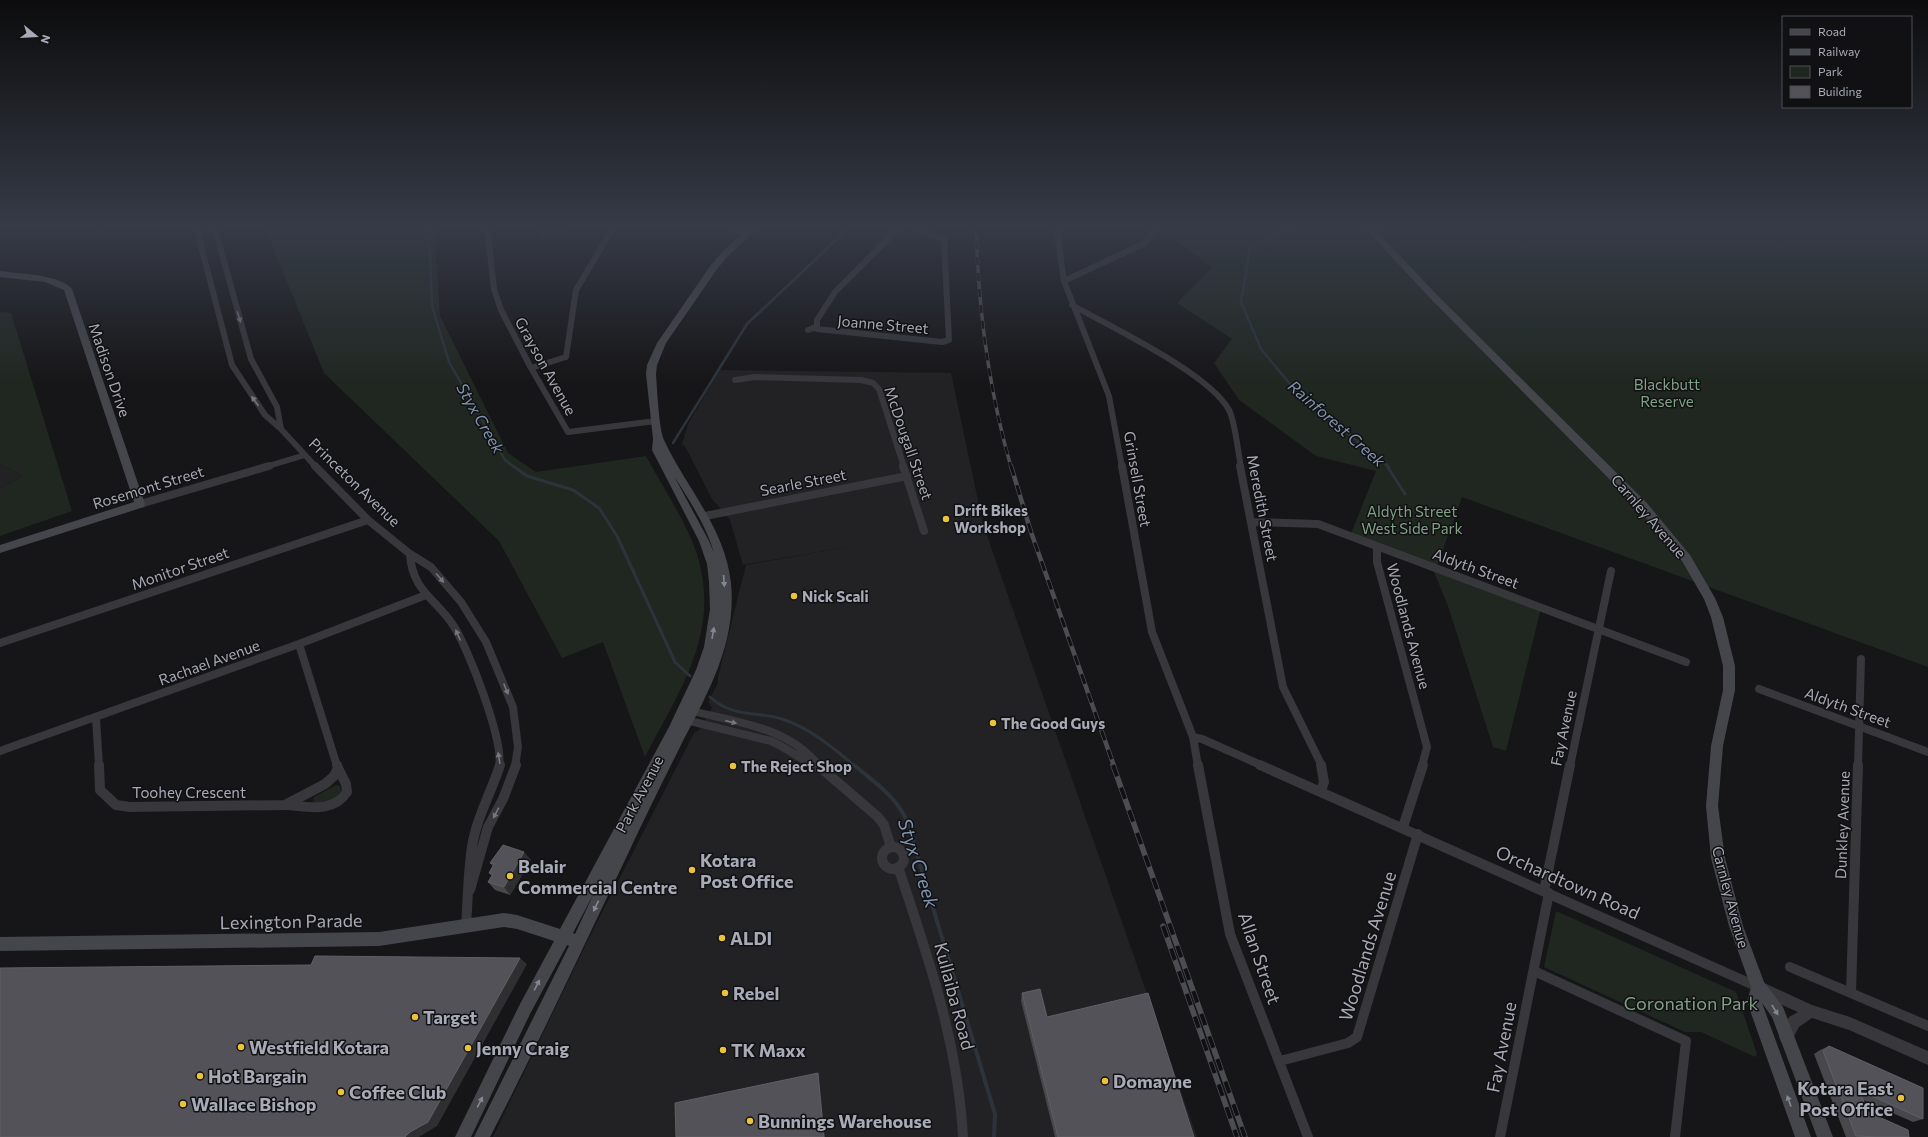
<svg xmlns="http://www.w3.org/2000/svg" width="1928" height="1137" font-family="Commissioner,sans-serif">
<style>
.built{fill:#222224}
.green{fill:#202721}
.lines{fill:none;stroke-linecap:round;stroke-linejoin:round}
.stream-far2{stroke:#2c333b;stroke-width:2.5}
.stream-far1{stroke:#2c333b;stroke-width:3}
.stream{stroke:#2c333b;stroke-width:4}
.minor-far2{stroke:#37373c;stroke-width:6}
.minor-far1{stroke:#37373c;stroke-width:8}
.minor{stroke:#37373c;stroke-width:10}
.tertiary{fill:#37373c;fill-rule:evenodd}
.secondary{fill:#45464c;fill-rule:evenodd}
.rail-far2-casing{stroke:#4c4d53;stroke-width:3.5}
.rail-far1-casing{stroke:#4c4d53;stroke-width:4.5}
.rail-casing{stroke:#4c4d53;stroke-width:5.5}
.rail-far2{stroke:#111012;stroke-width:2.5;stroke-dasharray:8;stroke-linecap:butt}
.rail-far1{stroke:#111012;stroke-width:3;stroke-dasharray:10;stroke-linecap:butt}
.rail{stroke:#111012;stroke-width:4;stroke-dasharray:12;stroke-linecap:butt}
.wall{fill:#47474c}
.shaded-wall{fill:#2f2f32}
.building{fill:#525258;stroke:#5f6066}
.oneway{fill:#757780}
.oneway2{fill:#858892}
.poi-dot{fill:#ebc33a;stroke:#111012;stroke-width:1.5}
.labels{text-anchor:middle;dominant-baseline:central;stroke-width:3;stroke-linejoin:round;paint-order:stroke}
.street-label{font-size:15px;fill:#a8abb7;stroke:#111012}
.park-label{font-size:15px;fill:#80a185;stroke:#111012}
.poi-label{font-size:15px;font-weight:bold;fill:#a8abb7;stroke:#111012;text-anchor:start}
.water-label{font-size:16px;font-style:italic;fill:#8095b1;stroke:#111012}
.near-poi-label{font-size:18px;font-weight:bold;fill:#a8abb7;stroke:#111012;text-anchor:start}
.near-street-label{font-size:18px;fill:#a8abb7;stroke:#111012}
.near-park-label{font-size:18px;fill:#80a185;stroke:#111012}
.near-water-label{font-size:19px;font-style:italic;fill:#8095b1;stroke:#111012}
</style>
<rect width="100%" height="100%" fill="#161517"/>
<path class="built" d="M 719,370 L 951,373 L 983,524 L 1197,1137 L 493,1137 L 586,944 L 694,733 L 699,730 L 712,708 L 708,702 L 718,683 L 718,677 L 746,565 L 864,544 L 743,565 L 730,520 L 712,499 L 686,448 L 682,444 L 688,424 Z
M 0,464 L 23,476 L 0,489 Z"/>
<path class="green" d="M 264,225 L 434,225 L 440,316 L 508,453 L 536,472 L 646,456 C 663,488 690,527 699,561 C 719,637 678,693 645,757 L 603,642 L 562,658 L 499,541 L 324,373 Z
M 539,225 L 573,225 L 541,242 Z
M 1166,225 L 1928,225 L 1928,667 L 1462,497 L 1436,569 L 1541,608 L 1506,751 L 1493,747 L 1448,606 L 1432,567 L 1350,536 L 1376,471 L 1316,456 L 1239,400 L 1214,363 L 1232,339 L 1177,303 L 1212,267 L 1162,231 Z
M 0,312 L 11,313 L 72,511 L 0,536 L 0,489 L 23,476 L 0,464 Z
M 336,785 L 340,786 L 341,791 L 333,800 L 317,803 L 313,801 L 314,797 Z
M 1556,911 L 1736,992 L 1757,1054 L 1755,1057 L 1701,1032 L 1685,1032 L 1544,967 Z"/>
<g class="lines">
<path class="stream-far2" d="M 426,225 L 430,253 L 432,306 L 449,362 L 505,460 L 514,467
M 1299,225 L 1250,248 L 1241,302 L 1261,349 L 1295,390 L 1389,467
M 673,443 L 747,324 L 852,225"/>
<path class="stream-far1" d="M 513,466 L 527,476 L 573,490 L 599,508 L 617,536 L 675,662 L 690,676
M 1387,466 L 1405,494
M 710,697 C 733,718 755,711 782,719 C 810,728 833,748 855,766"/>
<path class="stream" d="M 854,765 C 874,782 896,796 907,821 L 995,1114 L 994,1137"/>
<path class="minor-far2" d="M 89,225 L 103,227 L 111,225
M 198,225 L 199,238 L 232,365 L 265,415 L 281,429 L 316,467
M 214,225 L 251,359 L 277,407 L 281,429
M 487,225 L 494,289 L 501,310 L 531,368 L 568,432 L 656,421
M 902,225 L 835,292 L 817,320 L 817,329 L 942,342 L 949,340 L 944,239 L 908,225
M 1056,225 L 1064,281 L 1109,396 L 1122,467
M 1064,281 L 1145,243 L 1158,225
M 1072,305 C 1111,327 1209,373 1229,410 C 1235,421 1238,452 1241,467
M 808,330 L 816,327
M 531,368 L 566,357 L 576,290 L 615,225
M 735,380 L 755,377 L 861,380 L 873,383 L 879,389 L 904,467
M 265,467 L 305,455"/>
<path class="minor-far1" d="M 315,466 L 368,520 L 410,554 L 431,567 L 461,602 L 486,642 L 513,707 L 518,747 L 515,766
M 903,466 L 924,531
M 1122,466 L 1152,632 L 1193,737 L 1198,766
M 1240,466 L 1283,687 L 1322,766
M 140,504 L 269,466
M 705,516 L 907,476
M 1252,522 L 1318,524 L 1686,662
M 1377,547 L 1377,562 L 1427,747 L 1422,766
M 410,554 C 412,591 436,599 453,625 C 468,647 504,741 499,766
M 0,643 L 368,520
M 299,644 L 337,766
M 1759,689 L 1928,752
M 688,710 C 734,722 788,726 819,766
M 96,718 L 99,766
M 682,719 L 771,741 C 787,748 800,759 816,766
M 1193,737 L 1202,739 L 1263,766
M 0,751 L 299,644 L 426,595
M 1570,766 L 1611,571
M 1858,766 L 1861,659"/>
<path class="minor" d="M 99,765 L 100,790 L 116,805 L 130,807 L 285,805 L 325,784 L 334,776 L 338,768 L 337,765
M 814,765 L 821,768 L 878,817 L 884,825 L 891,847
M 818,765 L 820,767
M 1198,765 L 1230,934 L 1308,1137
M 1260,765 L 1758,987
M 1321,791 L 1324,782 L 1321,765
M 287,805 C 309,807 333,813 347,792 L 346,784 L 338,768
M 1403,827 L 1423,765
M882 858a11 11 0 1 1 22 0a11 11 0 1 1-22 0Z
M 898,867 C 928,956 958,1043 963,1137
M 470,890 L 488,827 L 503,799 L 516,765
M 1544,891 L 1570,765
M 466,925 C 468,899 468,873 472,847 C 476,819 491,793 500,765
M 1790,967 L 1928,1026
M 1534,971 L 1686,1041 L 1675,1137
M 1851,992 L 1858,765
M 1280,1061 L 1348,1043 L 1357,1037 L 1418,834
M 1500,1137 L 1549,893"/>
<path class="tertiary" d="M 728,225 L 736,225 L 738,230 L 750,235 L 746,237 L 732,233 Z
M 1760,981 L 1812,1005 L 1850,1017 L 1928,1051 L 1928,1065 L 1849,1030 L 1812,1018 L 1799,1027 L 1791,1042 L 1786,1044 L 1781,1042 L 1779,1037 L 1789,1017 L 1798,1012 L 1755,993 L 1753,988 L 1755,983 Z"/>
<path class="secondary" d="M 752,225 L 761,225 L 728,256 L 717,269 L 666,343 L 657,365 L 656,374 C 657,388 659,430 664,440 C 687,489 725,528 731,583 C 737,645 706,696 679,749 C 661,785 643,821 626,858 C 581,951 538,1045 490,1137 L 474,1137 L 569,946 L 567,945 L 530,1014 L 471,1137 L 455,1137 L 520,1004 L 554,941 L 517,929 L 504,927 L 379,946 L 0,951 L 0,937 L 379,932 L 504,913 L 517,915 L 560,929 L 669,727 L 696,670 L 704,647 L 710,609 L 709,582 L 707,564 L 699,541 L 652,450 L 653,439 L 646,374 L 647,365 L 657,343 L 711,265 L 722,252 ZM 674,476 C 689,500 706,525 714,553 L 709,541 ZM 594,893 L 575,934 L 573,933 Z
M 1362,225 L 1371,225 L 1435,293 L 1646,502 L 1690,555 L 1715,598 L 1723,617 L 1735,666 L 1735,690 L 1723,746 L 1718,806 L 1725,858 L 1743,926 L 1764,982 L 1783,1007 L 1833,1137 L 1817,1137 L 1772,1017 L 1762,1003 L 1811,1137 L 1795,1137 L 1747,1002 L 1751,987 L 1729,926 L 1711,858 L 1706,806 L 1711,746 L 1723,690 L 1723,666 L 1711,617 L 1704,599 L 1682,561 L 1638,508 L 1429,297 Z
M 0,271 C 19,274 59,274 72,289 L 145,504 L 144,507 L 0,553 L 0,545 L 134,502 L 64,290 L 45,282 L 0,277 Z"/>
<g class="rail-far2-casing">
<path id="rail-far2" d="M 976,225 C 978,308 988,387 1011,467"/>
</g>
<g class="rail-far1-casing">
<path id="rail-far1" d="M 1011,466 L 1031,532 L 1114,766"/>
</g>
<g class="rail-casing">
<path id="rail" d="M 1113,765 L 1245,1137
M 1163,926 L 1237,1137"/>
</g>
<use href="#rail-far2" class="rail-far2"/>
<use href="#rail-far1" class="rail-far1"/>
<use href="#rail" class="rail"/>
</g>
<path class="wall" d="M 531,860 L 510,895 L 495,890 L 488,882 L 492,876 L 489,873 L 493,866 L 490,863 Z
M 1022,993 L 1047,1017 L 1194,1137 L 1055,1137 L 1021,1001 Z
M 1829,1046 L 1923,1119 L 1913,1122 L 1863,1100 L 1868,1112 L 1909,1137 L 1846,1137 L 1814,1054 L 1820,1050 Z"/>
<path class="shaded-wall" d="M 524,852 L 531,860 L 510,895 L 504,887 Z
M 520,958 L 527,964 L 437,1126 L 419,1137 L 405,1137 Z
M 818,1073 L 818,1075 L 825,1137 L 824,1137 Z"/>
<path class="building" d="M 503,845 L 524,852 L 504,887 L 488,882 L 493,874 L 489,873 L 494,864 L 490,863 Z
M 315,956 L 520,958 L 428,1122 L 410,1132 L 405,1137 L 0,1137 L 0,968 L 311,965 Z
M 1040,989 L 1047,1017 L 1148,993 L 1194,1137 L 1058,1137 L 1022,993 Z
M 1829,1046 L 1923,1088 L 1923,1119 L 1859,1090 L 1868,1112 L 1908,1130 L 1909,1137 L 1878,1137 L 1856,1136 L 1823,1051 Z
M 818,1073 L 824,1137 L 676,1137 L 675,1103 Z"/>
<defs><path id="oneway-solid" d="M-6-.8H1V-3.2L6.5 0L1 3.2V.8H-6Z"/></defs>
<g class="oneway">
<use href="#oneway-solid" transform="translate(239 317) rotate(74)"/>
<use href="#oneway-solid" transform="translate(255 401) rotate(-126)"/>
<use href="#oneway-solid" transform="translate(440 578) rotate(49)"/>
<use href="#oneway-solid" transform="translate(458 635) rotate(-114)"/>
<use href="#oneway-solid" transform="translate(506 689) rotate(68)"/>
<use href="#oneway-solid" transform="translate(731 722) rotate(14)"/>
<use href="#oneway-solid" transform="translate(499 758) rotate(-99)"/>
<use href="#oneway-solid" transform="translate(496 813) rotate(118)"/>
</g>
<g class="oneway2">
<use href="#oneway-solid" transform="translate(724 581) rotate(86)"/>
<use href="#oneway-solid" transform="translate(713 633) rotate(-80)"/>
<use href="#oneway-solid" transform="translate(596 906) rotate(115)"/>
<use href="#oneway-solid" transform="translate(537 985) rotate(-62)"/>
<use href="#oneway-solid" transform="translate(1775 1010) rotate(59)"/>
<use href="#oneway-solid" transform="translate(1789 1101) rotate(-110)"/>
<use href="#oneway-solid" transform="translate(480 1102) rotate(-63)"/>
</g>
<linearGradient id="sky" x2="0" y2="1"><stop stop-color="#0c0c0d"/><stop offset="0.59" stop-color="#363b47"/><stop offset="1" stop-color="#363b47" stop-opacity="0"/></linearGradient>
<rect width="1928" height="384" fill="url(#sky)"/>
<g class="poi-dot">
<circle cx="946" cy="519" r="4"/>
<circle cx="794" cy="596" r="4"/>
<circle cx="993" cy="723" r="4"/>
<circle cx="733" cy="766" r="4"/>
<circle cx="692" cy="870" r="4"/>
<circle cx="510" cy="876" r="4"/>
<circle cx="722" cy="938" r="4"/>
<circle cx="725" cy="993" r="4"/>
<circle cx="415" cy="1017" r="4"/>
<circle cx="241" cy="1047" r="4"/>
<circle cx="468" cy="1048" r="4"/>
<circle cx="723" cy="1050" r="4"/>
<circle cx="200" cy="1076" r="4"/>
<circle cx="1105" cy="1081" r="4"/>
<circle cx="341" cy="1092" r="4"/>
<circle cx="1901" cy="1098" r="4"/>
<circle cx="183" cy="1104" r="4"/>
<circle cx="750" cy="1121" r="4"/>
</g>
<g class="labels">
<g class="street-label">
<text transform="translate(883 324) rotate(5)">Joanne Street</text>
<text transform="translate(546 366) rotate(61)">Grayson Avenue</text>
<text transform="translate(110 370) rotate(71)">Madison Drive</text>
<text transform="translate(909 443) rotate(71)">McDougall Street</text>
<text transform="translate(1138 479) rotate(80)">Grinsell Street</text>
<text transform="translate(355 482) rotate(44)">Princeton Avenue</text>
<text transform="translate(803 482) rotate(-11)">Searle Street</text>
<text transform="translate(148 487) rotate(-17)">Rosemont Street</text>
<text transform="translate(1263 508) rotate(79)">Meredith Street</text>
<text transform="translate(1649 516) rotate(49)">Carnley Avenue</text>
<text transform="translate(180 568) rotate(-19)">Monitor Street</text>
<text transform="translate(1476 568) rotate(20)">Aldyth Street</text>
<text transform="translate(1409 626) rotate(75)">Woodlands Avenue</text>
<text transform="translate(209 662) rotate(-20)">Rachael Avenue</text>
<text transform="translate(1848 707) rotate(20)">Aldyth Street</text>
<text transform="translate(1563 728) rotate(-78)">Fay Avenue</text>
<text x="189" y="792">Toohey Crescent</text>
<text transform="translate(639 794) rotate(-62)">Park Avenue</text>
<text transform="translate(1842 825) rotate(-88)">Dunkley Avenue</text>
<text transform="translate(1731 897) rotate(75)">Carnley Avenue</text>
</g>
<g class="park-label">
<text x="1667" y="384">Blackbutt<tspan x="1667" dy="17">Reserve</tspan></text>
<text x="1412" y="511">Aldyth Street<tspan x="1412" dy="17">West Side Park</tspan></text>
</g>
<g class="poi-label">
<text x="954" y="510">Drift Bikes<tspan x="954" dy="17">Workshop</tspan></text>
<text x="802" y="596">Nick Scali</text>
<text x="1001" y="723">The Good Guys</text>
<text x="741" y="766">The Reject Shop</text>
</g>
<g class="water-label">
<text transform="translate(481 418) rotate(60)">Styx Creek</text>
<text transform="translate(1337 423) rotate(41)">Rainforest Creek</text>
</g>
<g class="near-poi-label">
<text x="700" y="860">Kotara<tspan x="700" dy="21">Post Office</tspan></text>
<text x="518" y="866">Belair<tspan x="518" dy="21">Commercial Centre</tspan></text>
<text x="730" y="938">ALDI</text>
<text x="733" y="993">Rebel</text>
<text x="423" y="1017">Target</text>
<text x="249" y="1047">Westfield Kotara</text>
<text x="476" y="1048">Jenny Craig</text>
<text x="731" y="1050">TK Maxx</text>
<text x="208" y="1076">Hot Bargain</text>
<text x="1113" y="1081">Domayne</text>
<text x="1893" y="1088" text-anchor="end">Kotara East<tspan x="1893" dy="21">Post Office</tspan></text>
<text x="349" y="1092">Coffee Club</text>
<text x="191" y="1104">Wallace Bishop</text>
<text x="758" y="1121">Bunnings Warehouse</text>
</g>
<g class="near-street-label">
<text transform="translate(1568 882) rotate(24)">Orchardtown Road</text>
<text transform="translate(291 921) rotate(-1)">Lexington Parade</text>
<text transform="translate(1367 946) rotate(-73)">Woodlands Avenue</text>
<text transform="translate(1260 958) rotate(71)">Allan Street</text>
<text transform="translate(955 996) rotate(75)">Kullaiba Road</text>
<text transform="translate(1501 1047) rotate(-79)">Fay Avenue</text>
</g>
<g class="near-park-label">
<text x="1691" y="1003">Coronation Park</text>
</g>
<g class="near-water-label">
<text transform="translate(919 863) rotate(72)">Styx Creek</text>
</g>
</g>
<rect x="1782" y="16" width="130" height="92" fill="#111012" stroke="#4d4e54"/>
<rect x="1790" y="29" width="20" height="6" fill="#45464c" stroke="#4d4e54"/>
<text x="1818" y="36" font-size="12" fill="#a8abb7">Road</text>
<rect x="1790" y="49" width="20" height="6" fill="#4c4d53" stroke="#4d4e54"/>
<text x="1818" y="56" font-size="12" fill="#a8abb7">Railway</text>
<rect x="1790" y="66" width="20" height="12" fill="#202721" stroke="#4d4e54"/>
<text x="1818" y="76" font-size="12" fill="#a8abb7">Park</text>
<rect x="1790" y="86" width="20" height="12" fill="#525258" stroke="#4d4e54"/>
<text x="1818" y="96" font-size="12" fill="#a8abb7">Building</text>
<g transform="translate(36 36) rotate(108)" stroke="#111012" stroke-width="3" paint-order="stroke">
<path d="M0-3L7 15L0 10L-7 15Z" fill="#a8abb7"/>
<text y="-6" font-size="11" font-weight="bold" text-anchor="middle" fill="#a8abb7">N</text>
</g>
</svg>
